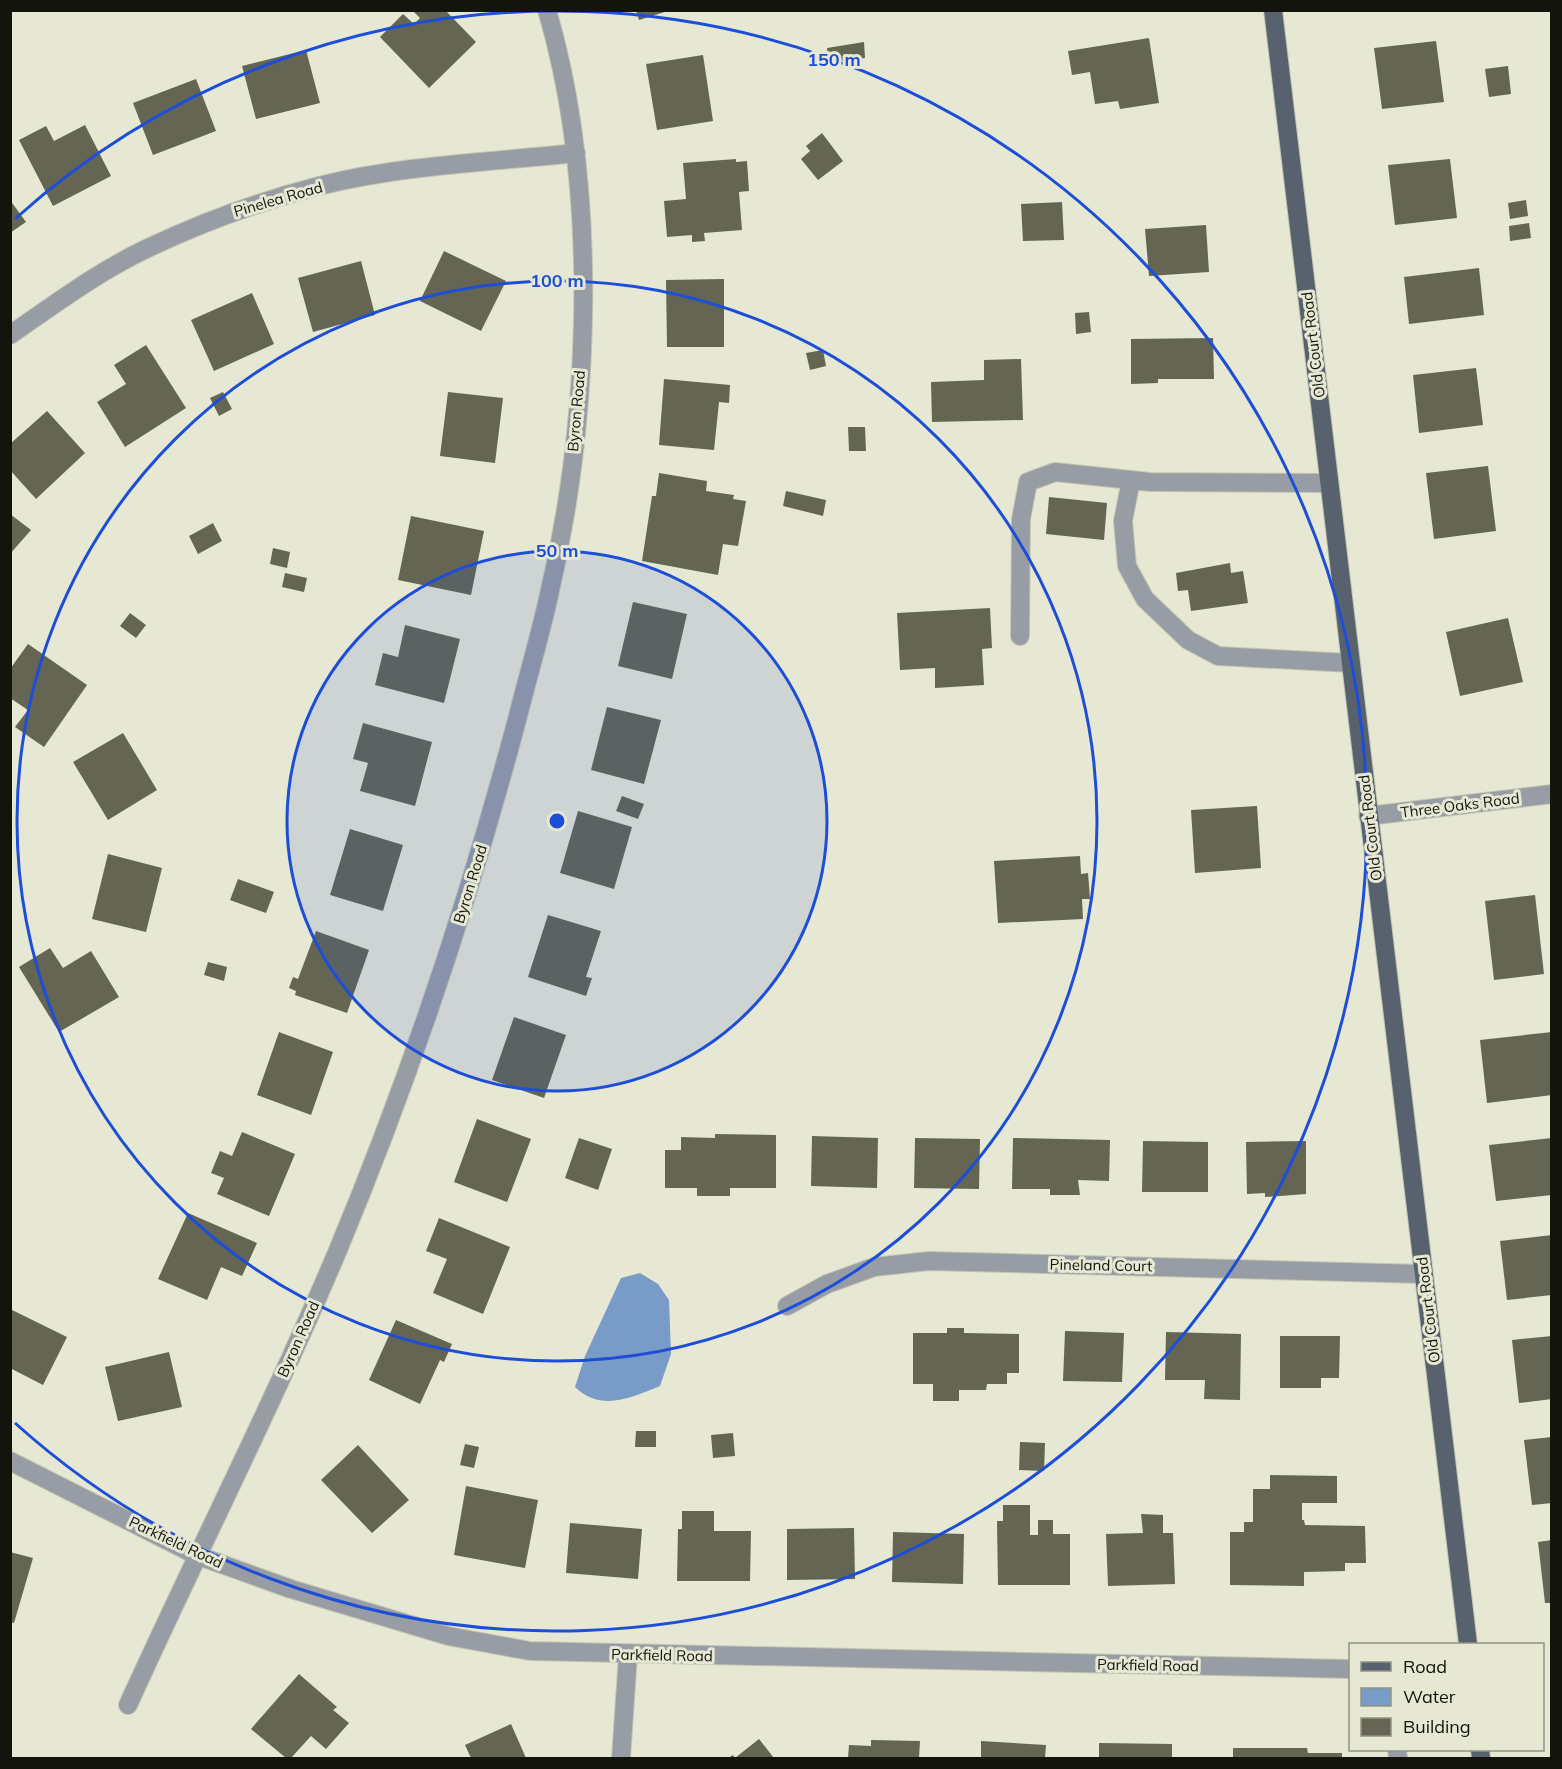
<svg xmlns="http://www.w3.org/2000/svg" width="1562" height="1769" font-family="Mulish,sans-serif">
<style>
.water{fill:#799bc7}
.building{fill:#646653}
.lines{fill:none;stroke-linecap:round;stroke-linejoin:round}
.minor-casing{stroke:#c4c6b3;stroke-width:20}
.major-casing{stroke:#c4c6b3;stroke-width:20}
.minor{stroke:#989da5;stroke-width:18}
.major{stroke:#58626f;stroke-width:18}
.ring{fill:none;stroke:#1d4ed8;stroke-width:3}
.labels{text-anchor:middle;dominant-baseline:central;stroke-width:6;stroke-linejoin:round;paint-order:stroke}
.street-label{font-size:15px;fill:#13140c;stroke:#e6e8d3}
.centre{fill:#1d4ed8;stroke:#e6e8d3;stroke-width:3}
.ring-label{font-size:18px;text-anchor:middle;font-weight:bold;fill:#1d4ed8;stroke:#e6e8d3;stroke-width:6;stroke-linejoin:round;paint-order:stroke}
</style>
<rect width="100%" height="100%" fill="#e6e8d3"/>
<path class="water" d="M 640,1273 L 658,1284 L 669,1300 L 671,1354 L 660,1386 C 631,1398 601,1412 575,1387 L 585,1356 L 621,1278 Z"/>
<path class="building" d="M 412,10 L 445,10 L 476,42 L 429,88 L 380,37 L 403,14 L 414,24 L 420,18 Z
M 636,10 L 668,10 L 668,11 L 639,20 Z
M 1149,38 L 1159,103 L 1120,109 L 1118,101 L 1095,104 L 1090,72 L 1072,75 L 1068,51 Z
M 1436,41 L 1444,102 L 1382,109 L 1374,48 Z
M 864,42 L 865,58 L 828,62 L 827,48 Z
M 306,50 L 320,103 L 256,119 L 242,66 Z
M 703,55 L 713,121 L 657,130 L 646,64 Z
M 1508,66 L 1511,94 L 1489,97 L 1485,69 Z
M 196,79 L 216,131 L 153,155 L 133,103 Z
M 85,125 L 111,176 L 53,206 L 19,140 L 46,126 L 54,141 Z
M 822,133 L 843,161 L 818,180 L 801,159 L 810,151 L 806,146 Z
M 736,159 L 736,162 L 747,161 L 749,191 L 739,192 L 742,230 L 704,233 L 705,241 L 692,242 L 692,235 L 667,237 L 664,201 L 686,199 L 683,163 Z
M 1450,159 L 1457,218 L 1395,225 L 1388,165 Z
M 10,200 L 26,222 L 10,233 Z
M 1526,200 L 1528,216 L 1510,219 L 1508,203 Z
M 1062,202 L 1064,240 L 1023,241 L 1021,204 Z
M 1529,223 L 1531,238 L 1510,241 L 1509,226 Z
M 1206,225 L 1209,272 L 1149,276 L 1145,229 Z
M 444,251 L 506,281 L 481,331 L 420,301 Z
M 361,261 L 375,315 L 313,332 L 298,278 Z
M 1479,268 L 1484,315 L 1409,324 L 1404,277 Z
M 724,279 L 724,347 L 667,347 L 666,280 Z
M 252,293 L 274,344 L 214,371 L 191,320 Z
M 1089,312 L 1091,332 L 1076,334 L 1075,313 Z
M 1213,338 L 1214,379 L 1158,379 L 1158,383 L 1131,384 L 1131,339 Z
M 146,345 L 186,408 L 125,447 L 97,402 L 126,384 L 114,365 Z
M 823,350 L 826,366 L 810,370 L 806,353 Z
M 1021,359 L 1023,420 L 932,422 L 931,382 L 984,380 L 984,360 Z
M 1476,368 L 1483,425 L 1419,433 L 1413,375 Z
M 664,379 L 730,385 L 729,403 L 719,402 L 714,450 L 659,445 Z
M 223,392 L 232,409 L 219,416 L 210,398 Z
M 448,392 L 503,398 L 495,463 L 440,456 Z
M 47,411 L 85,453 L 36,499 L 10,470 L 10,444 Z
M 848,427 L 865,427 L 866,451 L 849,451 Z
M 1488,466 L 1496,531 L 1434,539 L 1426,473 Z
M 659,473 L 707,481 L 706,491 L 734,495 L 733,499 L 746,501 L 738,546 L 723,544 L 718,575 L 642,561 L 652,496 L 656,496 Z
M 786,491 L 826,500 L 823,516 L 783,506 Z
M 1049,497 L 1107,503 L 1104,540 L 1046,534 Z
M 10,514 L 31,530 L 10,554 Z
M 411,516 L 484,531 L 471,595 L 398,580 Z
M 213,523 L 222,541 L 198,554 L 189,536 Z
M 273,548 L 290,552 L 287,568 L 270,564 Z
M 1230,563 L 1231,573 L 1243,571 L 1248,603 L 1191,611 L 1188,590 L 1178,591 L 1176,573 Z
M 285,573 L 307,578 L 304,592 L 282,587 Z
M 633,602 L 687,614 L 672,679 L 618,666 Z
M 990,608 L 992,648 L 982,649 L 984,685 L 935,688 L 935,668 L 900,670 L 897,613 Z
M 130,613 L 146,625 L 136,638 L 120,626 Z
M 1508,618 L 1523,682 L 1460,696 L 1446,632 Z
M 405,625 L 460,639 L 444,703 L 375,685 L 383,653 L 398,657 Z
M 28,644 L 87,685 L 44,747 L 15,727 L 28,710 L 10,698 L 10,669 Z
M 607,707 L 661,720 L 644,784 L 591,770 Z
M 363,723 L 432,742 L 415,806 L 360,791 L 368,763 L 353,759 Z
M 123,733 L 157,790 L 108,820 L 73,762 Z
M 622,796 L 644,804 L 638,819 L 616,811 Z
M 1257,806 L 1261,868 L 1195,873 L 1191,810 Z
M 578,811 L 632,827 L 614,889 L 560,873 Z
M 350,829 L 403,845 L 383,911 L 330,895 Z
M 108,854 L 162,868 L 146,932 L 92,919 Z
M 1080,856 L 1081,874 L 1088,873 L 1090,899 L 1082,899 L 1083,919 L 998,923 L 994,861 Z
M 238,879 L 274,892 L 266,913 L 230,900 Z
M 1535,895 L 1544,974 L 1494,980 L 1485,901 Z
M 548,915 L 601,931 L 586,977 L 592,978 L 586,996 L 528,977 Z
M 316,931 L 369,950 L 347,1013 L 295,995 L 296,991 L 289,988 L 293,977 L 298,979 Z
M 50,948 L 63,968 L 91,951 L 119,997 L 59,1032 L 19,967 Z
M 208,962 L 227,967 L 224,981 L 204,975 Z
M 514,1017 L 566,1035 L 544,1098 L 492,1080 Z
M 279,1032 L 333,1052 L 311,1115 L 257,1095 Z
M 1552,1032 L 1552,1095 L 1487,1103 L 1480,1040 Z
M 477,1119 L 531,1139 L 507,1202 L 454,1182 Z
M 242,1132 L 295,1154 L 269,1216 L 217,1194 L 224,1178 L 211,1173 L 220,1151 L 232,1156 Z
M 715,1134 L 776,1135 L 776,1188 L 730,1188 L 730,1196 L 697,1196 L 697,1188 L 665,1188 L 665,1150 L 681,1150 L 681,1137 L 715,1138 Z
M 812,1136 L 878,1138 L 877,1188 L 811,1186 Z
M 579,1138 L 612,1149 L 598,1190 L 565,1178 Z
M 915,1138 L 980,1139 L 979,1189 L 914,1188 Z
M 1013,1138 L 1110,1140 L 1109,1181 L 1078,1180 L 1080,1195 L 1050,1195 L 1050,1189 L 1012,1189 Z
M 1552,1138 L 1552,1195 L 1496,1201 L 1489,1145 Z
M 1143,1141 L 1208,1142 L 1208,1192 L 1142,1192 Z
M 1306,1141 L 1306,1194 L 1265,1197 L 1265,1193 L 1247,1194 L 1246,1142 Z
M 188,1213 L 257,1243 L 242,1276 L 221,1267 L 207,1300 L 158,1279 Z
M 439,1218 L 510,1247 L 483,1314 L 433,1293 L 447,1259 L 426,1251 Z
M 1552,1235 L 1552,1295 L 1507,1300 L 1500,1241 Z
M 10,1309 L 67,1337 L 43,1385 L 10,1368 Z
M 396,1320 L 452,1344 L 444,1362 L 440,1360 L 420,1404 L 369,1380 Z
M 947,1328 L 964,1328 L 964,1333 L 1019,1334 L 1019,1373 L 1007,1373 L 1007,1384 L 987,1384 L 986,1390 L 959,1390 L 959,1401 L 933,1401 L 933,1384 L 913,1384 L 913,1333 L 947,1333 Z
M 1065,1331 L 1124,1333 L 1122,1382 L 1063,1381 Z
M 1166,1332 L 1241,1334 L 1240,1400 L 1204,1399 L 1205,1380 L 1165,1380 Z
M 1280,1336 L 1340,1336 L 1339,1378 L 1321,1378 L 1321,1388 L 1280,1388 Z
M 1552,1336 L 1552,1399 L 1519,1403 L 1512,1340 Z
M 169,1352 L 182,1407 L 118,1421 L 105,1367 Z
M 636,1431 L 656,1431 L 656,1447 L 635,1447 Z
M 733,1433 L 735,1456 L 713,1458 L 711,1435 Z
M 1552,1437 L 1552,1503 L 1532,1505 L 1524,1440 Z
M 1020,1442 L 1045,1443 L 1044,1471 L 1019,1470 Z
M 465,1444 L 479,1447 L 474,1468 L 460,1465 Z
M 358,1445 L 409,1500 L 372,1533 L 321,1480 Z
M 1270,1475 L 1337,1476 L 1337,1503 L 1302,1503 L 1302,1520 L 1304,1520 L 1305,1525 L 1365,1526 L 1366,1563 L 1345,1563 L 1345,1571 L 1304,1572 L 1304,1586 L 1230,1585 L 1230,1532 L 1244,1532 L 1244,1522 L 1253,1522 L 1253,1489 L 1270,1489 Z
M 466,1486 L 538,1500 L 525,1568 L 454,1555 Z
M 1003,1505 L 1030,1505 L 1030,1535 L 1038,1535 L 1038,1520 L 1053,1520 L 1053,1534 L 1070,1534 L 1070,1585 L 998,1585 L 997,1521 L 1003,1521 Z
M 682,1511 L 714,1511 L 714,1531 L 751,1531 L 750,1581 L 677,1581 L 678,1529 L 682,1529 Z
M 1141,1514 L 1163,1515 L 1163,1533 L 1173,1533 L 1175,1584 L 1108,1586 L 1106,1534 L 1143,1533 Z
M 570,1523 L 642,1529 L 638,1579 L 566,1573 Z
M 854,1528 L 855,1579 L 787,1580 L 787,1529 Z
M 893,1532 L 964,1534 L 963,1584 L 892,1582 Z
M 1552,1540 L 1552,1603 L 1545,1603 L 1538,1542 Z
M 10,1552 L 33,1558 L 14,1623 L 10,1622 Z
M 299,1674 L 337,1707 L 333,1710 L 349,1723 L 326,1749 L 311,1736 L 291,1758 L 286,1758 L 251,1729 Z
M 511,1724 L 526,1758 L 471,1758 L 465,1745 Z
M 759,1739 L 774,1758 L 728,1758 L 733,1755 L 735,1758 Z
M 871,1740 L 920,1741 L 919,1758 L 848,1758 L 849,1745 L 871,1746 Z
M 981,1741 L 1046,1745 L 1045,1758 L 981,1758 Z
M 1099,1743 L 1172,1744 L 1172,1758 L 1099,1758 Z
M 1233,1748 L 1307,1748 L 1308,1753 L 1342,1753 L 1342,1758 L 1233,1758 Z"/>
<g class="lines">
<g class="minor-casing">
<path id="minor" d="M 10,335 C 55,304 99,271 148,248 C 203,222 260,201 319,186 C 402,165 491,162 576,153
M 1131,480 L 1123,521 L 1127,566 L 1145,599 L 1188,640 L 1218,656 L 1350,663
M 1020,636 L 1021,519 L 1028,482 L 1055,472 L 1150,482 L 1329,483
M 1368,816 L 1552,794
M 787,1306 L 827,1284 L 874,1267 L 929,1261 L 1423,1274
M 10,1461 L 196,1555 L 291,1589 L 448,1636 L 530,1651 L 1350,1669
M 128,1705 C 197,1553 273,1404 338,1250 C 410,1077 470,897 518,716 C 528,676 540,636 549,595 C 591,415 599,188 547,10
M 1397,1750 L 1398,1758
M 621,1758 L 628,1655"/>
</g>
<g class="major-casing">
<path id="major" d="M 1273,10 L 1468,1644
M 1480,1750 L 1481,1758"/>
</g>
<use href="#minor" class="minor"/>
<use href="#major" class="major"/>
</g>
<circle cx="557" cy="821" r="270" fill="#1d4ed8" fill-opacity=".12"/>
<g class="ring">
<circle cx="557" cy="821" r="270"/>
<circle cx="557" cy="821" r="540"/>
<path d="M15 219A810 810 0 1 1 15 1423"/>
</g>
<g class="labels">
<g class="street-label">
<text transform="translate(278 199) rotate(-16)">Pinelea Road</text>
<text transform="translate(1313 345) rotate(-97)">Old Court Road</text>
<text transform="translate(576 411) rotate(-85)">Byron Road</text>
<text transform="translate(1460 805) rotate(-7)">Three Oaks Road</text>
<text transform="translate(1370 828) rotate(-97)">Old Court Road</text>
<text transform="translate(470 884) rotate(-73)">Byron Road</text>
<text transform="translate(1101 1265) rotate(1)">Pineland Court</text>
<text transform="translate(1428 1310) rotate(-97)">Old Court Road</text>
<text transform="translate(298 1339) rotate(-66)">Byron Road</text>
<text transform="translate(176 1542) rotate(25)">Parkfield Road</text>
<text transform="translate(662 1655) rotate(1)">Parkfield Road</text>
<text transform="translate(1148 1665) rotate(1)">Parkfield Road</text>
</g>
</g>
<circle cx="557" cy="821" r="9" class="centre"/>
<g class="ring-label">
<text x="834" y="66">150 m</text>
<text x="557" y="287">100 m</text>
<text x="557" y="557">50 m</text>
</g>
<rect width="1562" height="1769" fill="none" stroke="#13140c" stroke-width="24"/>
<rect x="1349" y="1643" width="195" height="108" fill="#e6e8d3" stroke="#929383" stroke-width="1.5"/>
<rect x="1361" y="1662" width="30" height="9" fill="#58626f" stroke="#929383" stroke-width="1.5"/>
<text x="1403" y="1673" font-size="18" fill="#13140c">Road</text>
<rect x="1361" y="1688" width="30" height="18" fill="#799bc7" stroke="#929383" stroke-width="1.5"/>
<text x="1403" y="1703" font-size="18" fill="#13140c">Water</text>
<rect x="1361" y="1718" width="30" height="18" fill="#646653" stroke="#929383" stroke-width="1.5"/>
<text x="1403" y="1733" font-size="18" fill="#13140c">Building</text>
</svg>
